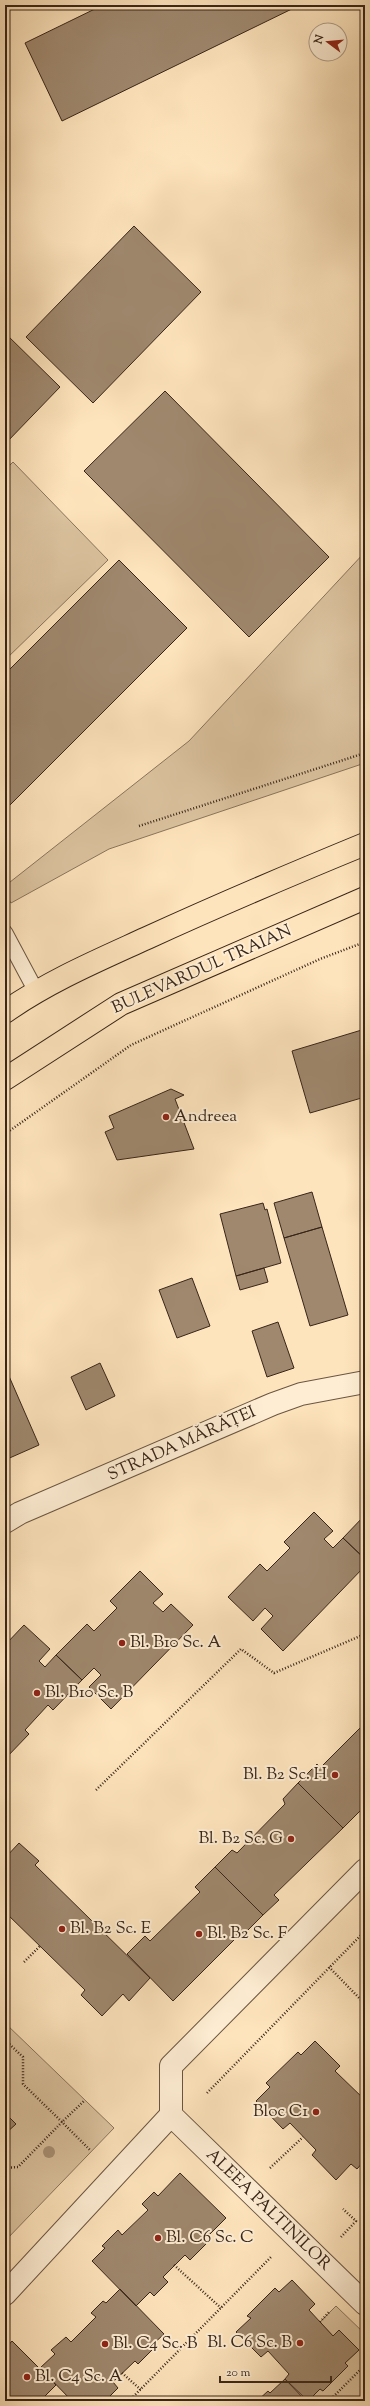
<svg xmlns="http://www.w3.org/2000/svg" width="370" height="2406" font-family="'Sorts Mill Goudy',serif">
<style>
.green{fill:#dcc4a0;stroke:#8a745c}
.building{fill:#9f886e;stroke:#382519}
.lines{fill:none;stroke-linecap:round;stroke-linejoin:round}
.service-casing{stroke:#6a5542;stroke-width:17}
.minor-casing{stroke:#6a5542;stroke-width:24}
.primary-casing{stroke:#382519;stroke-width:24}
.path{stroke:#382519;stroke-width:2.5;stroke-dasharray:1 2;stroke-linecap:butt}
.service{stroke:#feedd3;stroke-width:15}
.minor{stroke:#feedd3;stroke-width:22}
.primary{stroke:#fee4bc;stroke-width:22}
.tree{fill:#a89175}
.poi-dot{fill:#8f2418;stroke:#feedd3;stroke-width:1.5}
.labels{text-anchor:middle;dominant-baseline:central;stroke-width:4;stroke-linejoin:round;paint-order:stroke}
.street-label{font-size:17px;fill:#382519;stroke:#feedd3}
.poi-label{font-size:17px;fill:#382519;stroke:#feedd3;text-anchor:start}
</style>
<rect width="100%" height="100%" fill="#fee4bc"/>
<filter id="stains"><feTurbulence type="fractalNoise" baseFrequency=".005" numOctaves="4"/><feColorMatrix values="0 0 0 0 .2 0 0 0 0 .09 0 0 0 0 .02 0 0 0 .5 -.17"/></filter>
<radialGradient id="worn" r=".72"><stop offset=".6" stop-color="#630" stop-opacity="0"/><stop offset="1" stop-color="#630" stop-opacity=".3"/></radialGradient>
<path class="green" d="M 13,462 L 108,560 L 5,660 L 5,470 Z
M 365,552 L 365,763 L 109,849 L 11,903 L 5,894 L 5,886 L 189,741 Z
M 5,2023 L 114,2128 L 5,2241 Z
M 336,2306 L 365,2334 L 365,2401 L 335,2401 L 332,2398 L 329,2401 L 308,2401 L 320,2389 L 323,2391 L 348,2366 L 345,2363 L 359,2350 L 339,2330 L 333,2336 L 320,2322 Z"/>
<path class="building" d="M 103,5 L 300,5 L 62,121 L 25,43 Z
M 134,226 L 201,292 L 93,403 L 26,337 Z
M 5,333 L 60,387 L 5,444 Z
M 165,391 L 329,557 L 249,637 L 84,471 Z
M 119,560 L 187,628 L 5,810 L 5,674 Z
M 365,1029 L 365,1097 L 310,1113 L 292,1051 Z
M 171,1089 L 184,1095 L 175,1099 L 194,1149 L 117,1160 L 105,1132 L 114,1128 L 109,1116 Z
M 312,1192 L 322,1227 L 284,1238 L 274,1203 Z
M 263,1203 L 265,1210 L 267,1209 L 281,1263 L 236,1276 L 220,1214 Z
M 322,1227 L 348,1315 L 310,1326 L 284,1238 Z
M 264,1268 L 268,1282 L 240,1290 L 236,1276 Z
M 192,1278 L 210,1326 L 177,1338 L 159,1290 Z
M 278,1322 L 294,1368 L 267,1377 L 252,1331 Z
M 100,1363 L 115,1396 L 86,1410 L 71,1377 Z
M 5,1367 L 39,1445 L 5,1460 Z
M 314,1512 L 333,1531 L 324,1539 L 333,1548 L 343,1538 L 365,1559 L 365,1566 L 283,1651 L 261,1629 L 273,1616 L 265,1608 L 253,1621 L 228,1597 L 260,1564 L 267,1571 L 290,1548 L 284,1542 Z
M 365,1515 L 365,1559 L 343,1538 Z
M 140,1571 L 163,1594 L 153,1603 L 163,1612 L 171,1604 L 193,1625 L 111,1709 L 89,1687 L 101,1675 L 94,1668 L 82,1680 L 56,1655 L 87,1624 L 94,1631 L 117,1608 L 110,1601 Z
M 24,1625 L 50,1649 L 39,1661 L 45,1667 L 56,1655 L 82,1680 L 53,1710 L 48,1705 L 25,1730 L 29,1734 L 5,1759 L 5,1645 Z
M 365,1723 L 365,1806 L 343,1828 L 298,1783 L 317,1764 L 320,1768 Z
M 298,1783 L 343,1828 L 274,1895 L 279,1900 L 263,1915 L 215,1867 L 232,1850 L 237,1853 L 285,1804 L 283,1799 Z
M 19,1843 L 39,1861 L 35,1865 L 150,1978 L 129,2001 L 123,1994 L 102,2016 L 81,1995 L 85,1990 L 5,1912 L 5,1858 Z
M 215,1867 L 263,1915 L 243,1935 L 241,1933 L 173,2001 L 127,1954 L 145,1936 L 150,1941 L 200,1892 L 195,1887 Z
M 315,2041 L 340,2066 L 335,2071 L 365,2100 L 365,2160 L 357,2169 L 351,2164 L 336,2180 L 312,2155 L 316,2150 L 290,2123 L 283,2129 L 256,2101 L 270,2087 L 266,2083 L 298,2052 L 301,2055 Z
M 5,2113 L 16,2124 L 5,2134 Z
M 180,2173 L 226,2218 L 203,2241 L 206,2244 L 190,2260 L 185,2255 L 163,2277 L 168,2282 L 154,2296 L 150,2292 L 136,2306 L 92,2261 L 105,2248 L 102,2246 L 118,2230 L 122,2235 L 148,2210 L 142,2204 L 154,2192 L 158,2196 Z
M 292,2280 L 315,2304 L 309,2310 L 333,2336 L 339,2330 L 359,2350 L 345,2363 L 348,2366 L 323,2391 L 320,2389 L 308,2401 L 285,2379 L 289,2374 L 268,2351 L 261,2357 L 236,2332 L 251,2318 L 247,2316 L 275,2288 L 279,2292 Z
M 120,2289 L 164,2334 L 150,2347 L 153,2349 L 138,2364 L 135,2361 L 113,2382 L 118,2388 L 105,2401 L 72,2401 L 40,2368 L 55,2354 L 51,2350 L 66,2337 L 71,2342 L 96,2317 L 91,2313 L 103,2301 L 106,2303 Z
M 12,2341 L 56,2385 L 43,2398 L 46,2401 L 5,2401 L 5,2349 Z
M 285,2379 L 306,2401 L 257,2401 L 268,2391 L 270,2393 Z"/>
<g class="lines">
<g class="service-casing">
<path id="service" d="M 5,933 L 36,991"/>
</g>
<g class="minor-casing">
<path id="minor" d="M 5,1522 L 20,1513 L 273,1404 L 301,1394 L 365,1382
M 171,2115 L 365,2304
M 5,2294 L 171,2115 L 171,2066 L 365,1870"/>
</g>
<g class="primary-casing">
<path id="primary" d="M 5,1012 C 49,981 99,960 147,938 C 219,905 292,874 365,844
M 5,1079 L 121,1004 L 365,898"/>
</g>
<path class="path" d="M 139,826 L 365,753
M 5,1134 L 131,1045 L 320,959 L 365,942
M 96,1790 L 241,1649 L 274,1673 L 365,1634
M 24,1962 L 40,1946
M 329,1967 L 365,2004
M 5,2040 L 23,2057 L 23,2084 L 62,2122 L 85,2100
M 207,2093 L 365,1931
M 5,2168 L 18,2167 L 62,2122 L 91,2151
M 270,2168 L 303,2137
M 341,2237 L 356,2221 L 343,2209
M 174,2265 L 221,2308
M 320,2322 L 329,2312
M 122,2373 L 141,2390
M 129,2401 L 272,2256
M 329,2401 L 365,2365"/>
<use href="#service" class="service"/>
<use href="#minor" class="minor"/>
<use href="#primary" class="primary"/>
</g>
<circle class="tree" cx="49" cy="2152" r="6"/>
<g class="poi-dot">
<circle cx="166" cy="1117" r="4"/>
<circle cx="122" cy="1643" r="4"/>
<circle cx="37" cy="1693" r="4"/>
<circle cx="335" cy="1775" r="4"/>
<circle cx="291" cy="1839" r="4"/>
<circle cx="62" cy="1929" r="4"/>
<circle cx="199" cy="1934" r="4"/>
<circle cx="316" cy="2112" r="4"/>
<circle cx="158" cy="2238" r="4"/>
<circle cx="300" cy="2343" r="4"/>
<circle cx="105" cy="2344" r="4"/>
<circle cx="27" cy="2377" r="4"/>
</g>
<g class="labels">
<g class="street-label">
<text transform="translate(202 970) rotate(-24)">BULEVARDUL TRAIAN</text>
<text transform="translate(182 1444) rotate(-24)">STRADA MĂRĂȚEI</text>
<text transform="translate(268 2210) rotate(44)">ALEEA PALTINILOR</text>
</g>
<g class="poi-label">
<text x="174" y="1117">Andreea</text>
<text x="130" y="1643">Bl. B10 Sc. A</text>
<text x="45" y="1693">Bl. B10 Sc. B</text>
<text x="327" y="1775" text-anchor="end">Bl. B2 Sc. H</text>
<text x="283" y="1839" text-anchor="end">Bl. B2 Sc. G</text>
<text x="70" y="1929">Bl. B2 Sc. E</text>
<text x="207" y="1934">Bl. B2 Sc. F</text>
<text x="308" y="2112" text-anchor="end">Bloc C1</text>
<text x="166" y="2238">Bl. C6 Sc. C</text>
<text x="292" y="2343" text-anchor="end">Bl. C6 Sc. B</text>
<text x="113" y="2344">Bl. C4 Sc. B</text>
<text x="35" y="2377">Bl. C4 Sc. A</text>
</g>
</g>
<rect width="370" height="2406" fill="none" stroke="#fee4bc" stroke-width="20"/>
<rect x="6" y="6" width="358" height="2394" fill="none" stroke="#382519" stroke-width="2"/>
<rect x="10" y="10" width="350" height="2386" fill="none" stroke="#382519"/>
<g transform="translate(328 42) rotate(286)"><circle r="19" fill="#feedd3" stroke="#af9d89"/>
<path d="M0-3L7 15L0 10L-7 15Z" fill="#8f2418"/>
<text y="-6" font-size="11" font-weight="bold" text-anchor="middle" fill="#382519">N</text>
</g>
<path d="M220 2376v6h111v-6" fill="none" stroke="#382519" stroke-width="2"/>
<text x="226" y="2376" font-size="12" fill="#382519" stroke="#feedd3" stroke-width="3" paint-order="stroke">20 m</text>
<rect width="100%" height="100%" filter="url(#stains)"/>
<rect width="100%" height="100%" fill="url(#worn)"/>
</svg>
